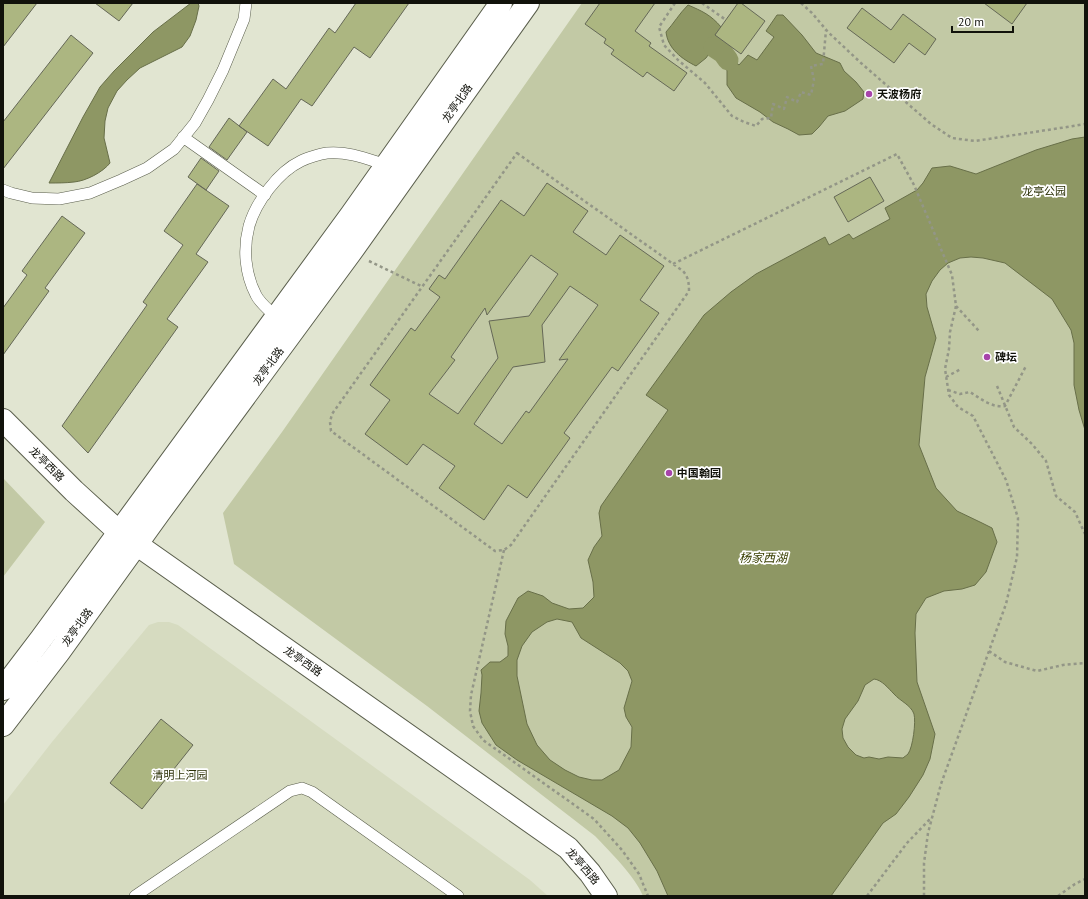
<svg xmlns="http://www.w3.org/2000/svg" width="1088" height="899" font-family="'PT Sans','Noto Sans SC',sans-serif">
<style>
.built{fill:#d6dbc0}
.green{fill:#c2c9a5}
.water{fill:#8e9764;stroke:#686f49;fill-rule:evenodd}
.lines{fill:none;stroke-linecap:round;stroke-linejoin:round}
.canal{stroke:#8e9764;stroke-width:21}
.building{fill:#acb681;stroke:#656857;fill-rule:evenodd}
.service-casing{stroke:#5a5e4c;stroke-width:12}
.tertiary-casing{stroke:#5a5e4c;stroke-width:24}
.secondary-casing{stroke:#5a5e4c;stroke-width:24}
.path{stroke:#939687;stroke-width:2.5;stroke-dasharray:3 3;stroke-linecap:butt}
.service{stroke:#fff;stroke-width:11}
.tertiary{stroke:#fff;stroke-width:22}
.secondary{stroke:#fff;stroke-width:22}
.poi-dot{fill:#a744aa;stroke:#fff;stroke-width:1.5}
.labels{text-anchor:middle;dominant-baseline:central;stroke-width:3.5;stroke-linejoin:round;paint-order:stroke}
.poi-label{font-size:11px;font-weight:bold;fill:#11120b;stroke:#fff;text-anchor:start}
.street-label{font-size:11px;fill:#11120b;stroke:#fff}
.park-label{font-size:11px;fill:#2b3006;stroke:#fff}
.water-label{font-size:12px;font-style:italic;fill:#383e00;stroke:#fff}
</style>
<rect width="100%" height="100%" fill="#e1e5d1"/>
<path class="built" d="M 158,622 L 169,622 L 178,625 L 530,880 L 548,896 L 3,896 L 3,805 L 52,742 L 149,625 Z"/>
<path class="green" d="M 582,3 L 1085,3 L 1085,896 L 643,896 C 635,876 610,852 595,836 L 427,706 L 234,564 L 223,513 L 282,432 Z
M 3,478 L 45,522 L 3,577 Z"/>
<path class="water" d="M 191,3 L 198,3 L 199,6 L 196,20 L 190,36 L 182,47 L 140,68 L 127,80 L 117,91 L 108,108 L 105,121 L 104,138 L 110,163 C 103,172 86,181 74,182 C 66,183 57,183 49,183 L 83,117 L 100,87 L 114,71 L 153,32 Z
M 688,5 C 702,11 711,15 721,27 L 715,35 L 720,38 L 706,58 L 696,66 C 682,59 668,49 666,32 C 674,23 679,14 688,5 Z
M 777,15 L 783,15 L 802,35 L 816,53 L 840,63 L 844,71 L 856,82 L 864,92 L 863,99 L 845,111 L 828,116 L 819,127 L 812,134 L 799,135 L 788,129 L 773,122 L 760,112 L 736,98 L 727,85 L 727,71 L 726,64 L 728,60 L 734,61 L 739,65 L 748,55 L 757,60 L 774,37 L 766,31 Z
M 1085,137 L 1085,430 L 1079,410 L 1074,385 L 1074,343 L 1071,330 L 1052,299 L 1005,263 L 983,258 L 971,257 L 960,258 L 948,263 L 940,270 L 932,281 L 926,294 L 927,307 L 936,338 L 925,377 L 919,445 L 936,488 L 957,511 L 982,523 L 992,528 L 997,542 L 986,572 L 975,585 L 962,589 L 944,591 L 926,598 L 916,614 L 915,633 L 917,682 L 935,734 L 930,759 L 923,775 L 909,797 L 896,814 L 883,823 L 831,896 L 668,896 L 657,871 L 640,843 L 628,828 L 612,816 L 517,760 L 496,745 L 482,723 L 479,711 L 481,693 L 482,675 L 481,670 L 490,662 L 500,662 L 508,656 L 508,646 L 505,634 L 506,621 L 518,598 L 528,591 L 543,596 L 552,603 L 569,609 L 583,608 L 594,597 L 593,582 L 588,560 L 594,547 L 602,536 L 599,513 L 601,506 L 668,410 L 646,395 L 704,315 L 731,292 L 756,274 L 825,237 L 829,245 L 849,234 L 853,239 L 890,219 L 885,208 L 917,190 L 923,183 L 932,168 L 950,166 L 976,174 L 1036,150 L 1072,139 ZM 557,619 L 572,622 L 581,638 L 620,663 L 628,671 L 632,681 L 624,708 L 626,717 L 632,727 L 631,747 L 619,770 L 602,780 L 592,780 L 579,777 L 565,770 L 550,760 L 537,745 L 527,724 L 517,676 L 517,660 L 522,646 L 532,632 L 547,622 ZM 874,679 C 882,680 888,688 894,694 C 900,701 911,705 914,714 C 916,722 913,747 908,754 C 907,755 904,757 903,758 L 888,757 L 879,759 L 869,757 L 864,758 L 856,755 L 848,747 L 843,738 L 842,729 L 845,719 L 858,701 L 865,685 Z"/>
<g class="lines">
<path class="canal" d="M 714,47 L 723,53 L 728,60"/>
</g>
<path class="building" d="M 3,3 L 37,3 L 3,47 Z
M 95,3 L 133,3 L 119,21 Z
M 356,3 L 409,3 L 370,58 L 354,47 L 312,106 L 301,99 L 268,146 L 239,126 L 273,79 L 286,89 L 329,28 L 335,33 Z
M 600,3 L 655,3 L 635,31 L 651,43 L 649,46 L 687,73 L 674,91 L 647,72 L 643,77 L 611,54 L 614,50 L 604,43 L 606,39 L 585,24 Z
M 738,3 L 741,3 L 765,21 L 741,54 L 715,35 Z
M 984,3 L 1027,3 L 1012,24 Z
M 862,8 L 891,30 L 903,14 L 936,39 L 925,55 L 909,43 L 894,63 L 847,28 Z
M 71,35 L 93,53 L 3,169 L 3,122 Z
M 229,118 L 247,132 L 227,160 L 209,147 Z
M 201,158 L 219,171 L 206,190 L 188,177 Z
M 870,177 L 884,201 L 848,222 L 834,197 Z
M 547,183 L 588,211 L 573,232 L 606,255 L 620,235 L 664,266 L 640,300 L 659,313 L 618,371 L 612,367 L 564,433 L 570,438 L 527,498 L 508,485 L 484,520 L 439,488 L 455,466 L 423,444 L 407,465 L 365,434 L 390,400 L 370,385 L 411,328 L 415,331 L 440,297 L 429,289 L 439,275 L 445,279 L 501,200 L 524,216 ZM 531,255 L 558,274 L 529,316 L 489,321 L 498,358 L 458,414 L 429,394 L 455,360 L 451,357 L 485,308 L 487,315 ZM 570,286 L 598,305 L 559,360 L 568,359 L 529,413 L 526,411 L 502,444 L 474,424 L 513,367 L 545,362 L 542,325 Z
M 197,184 L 229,206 L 196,254 L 208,262 L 167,319 L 178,327 L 88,453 L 62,426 L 147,305 L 143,302 L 183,245 L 164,231 Z
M 62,216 L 85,233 L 45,288 L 49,291 L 3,355 L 3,308 L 27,275 L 22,271 Z
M 161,719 L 193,745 L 142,809 L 110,783 Z"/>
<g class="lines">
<g class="service-casing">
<path id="service" d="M 183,137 L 265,195
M 3,190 L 11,193 L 32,198 L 59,199 L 90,193 L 121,180 L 147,168 L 174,149 L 195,123 L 208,100 L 223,70 L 244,19 L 246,3
M 276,317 C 270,311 259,302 256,295 C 245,274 243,249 249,226 C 256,202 278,172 301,161 C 307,158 320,154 327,153 C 348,151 367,159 386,165
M 135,896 L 290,791 L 302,788 L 312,792 L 458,896"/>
</g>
<g class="tertiary-casing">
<path id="tertiary" d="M 3,420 L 74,491 L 119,532 L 568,848 L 590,873 L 606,896"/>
</g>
<g class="secondary-casing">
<path id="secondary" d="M 3,689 L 41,639 L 351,215 L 501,3
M 3,725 L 59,652 L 159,513 L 351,252 L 528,3"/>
</g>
<path class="path" d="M 675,3 L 659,27 L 664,45 L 678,60 L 705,83 L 732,116 L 744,122 L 756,126 L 762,119 L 771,118 L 773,104 L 784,109 L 787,97 L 797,102 L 801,92 L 811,95 L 814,80 L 811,66 L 823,64 L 826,30
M 702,3 L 726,20
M 801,3 L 812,13 L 828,32 L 861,63 L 931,124 L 952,138 L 975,141 L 1067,127 L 1085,124
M 517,153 L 683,271 C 688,277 689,282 689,291 L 511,545 L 504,550 L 495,551 L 331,431 L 330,422 L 332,414 Z
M 369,261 L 423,287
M 673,264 L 897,154 L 914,185 L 952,275 L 956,306 L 950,332 L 949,349 L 945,369 L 949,395 L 958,407 L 973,416 L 1006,480 L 1018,518 L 1017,557 L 1006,604 L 941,784 L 928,833 L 924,863 L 924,896
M 956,306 L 979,331
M 946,377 L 961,369
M 997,386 L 1014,427 L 1032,444 L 1046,461 L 1056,496 L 1075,512 L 1085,534
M 948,390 L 960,394 L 970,392 C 981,399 992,408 1005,406 L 1026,366
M 504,550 L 471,695 L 470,711 L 473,726 L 483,740 L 594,819 L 622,850 L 639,874 L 648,896
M 989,651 L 1005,662 L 1037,671 L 1063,665 L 1085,663
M 867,896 L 907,843 L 931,818
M 1058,896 L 1075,884 L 1085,879"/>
<use href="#service" class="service"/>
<use href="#tertiary" class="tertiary"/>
<use href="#secondary" class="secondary"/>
</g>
<g class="poi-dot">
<circle cx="869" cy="94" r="4"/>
<circle cx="987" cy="357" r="4"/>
<circle cx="669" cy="473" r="4"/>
</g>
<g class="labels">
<g class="poi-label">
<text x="877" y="94">天波杨府</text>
<text x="995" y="357">碑坛</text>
<text x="677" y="473">中国翰园</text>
</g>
<g class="street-label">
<text transform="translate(457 103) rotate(-55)">龙亭北路</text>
<text transform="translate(268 366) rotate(-54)">龙亭北路</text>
<text transform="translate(47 464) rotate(45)">龙亭西路</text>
<text transform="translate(77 627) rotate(-54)">龙亭北路</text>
<text transform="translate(303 661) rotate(35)">龙亭西路</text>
<text transform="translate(583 866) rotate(49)">龙亭西路</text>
</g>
<g class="park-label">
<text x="1044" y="191">龙亭公园</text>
<text x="180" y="775">清明上河园</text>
</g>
<g class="water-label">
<text x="763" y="557">杨家西湖</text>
</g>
</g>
<rect width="1088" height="899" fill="none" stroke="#11120b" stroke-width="8"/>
<path d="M952 26v6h61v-6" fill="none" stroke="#11120b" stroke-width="2"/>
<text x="958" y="26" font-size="12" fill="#11120b" stroke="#ffffff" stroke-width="3" paint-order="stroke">20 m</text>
</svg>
